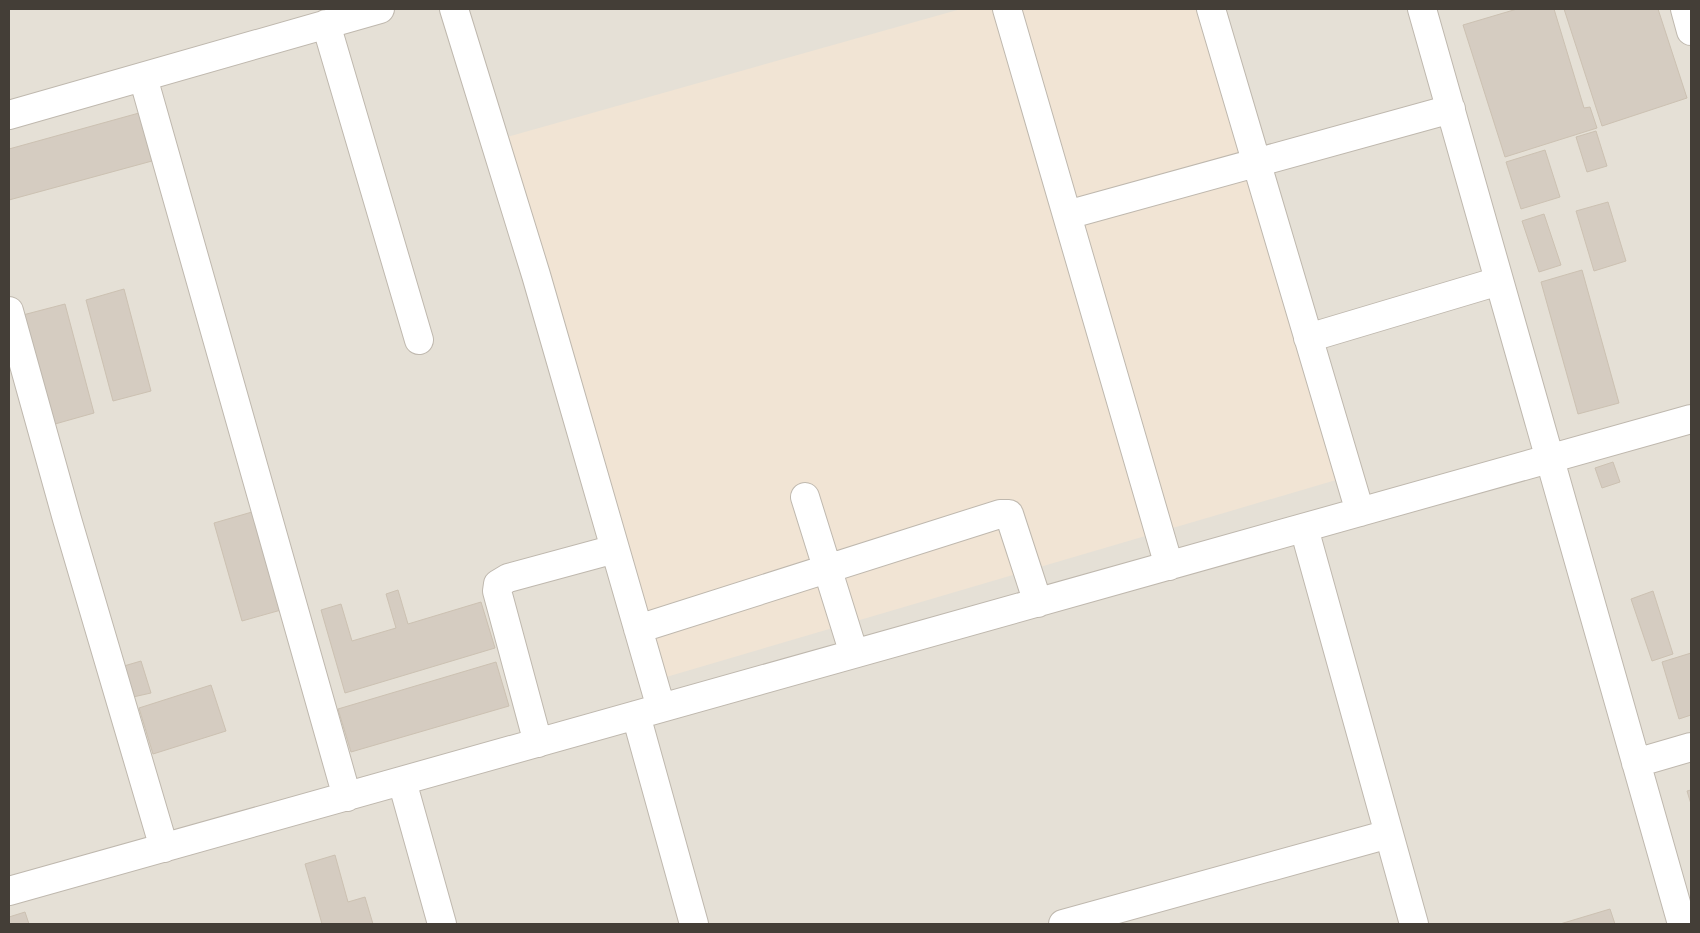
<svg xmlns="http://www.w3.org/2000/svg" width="1700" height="933" font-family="Cabin,sans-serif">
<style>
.residential{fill:#e5e0d6}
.commercial{fill:#f1e4d4}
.building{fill:#d5ccc1;stroke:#ccc1b2}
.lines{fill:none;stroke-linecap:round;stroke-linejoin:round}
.minor-casing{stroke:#bfb8ae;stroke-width:30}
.minor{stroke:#fff;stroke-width:28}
</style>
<rect width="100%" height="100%" fill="#f1eee7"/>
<path class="residential" d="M 9,9 L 1691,9 L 1691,924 L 9,924 Z"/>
<path class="commercial" d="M 961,9 L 1202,9 L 1336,480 L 639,685 L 489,142 Z"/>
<path class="building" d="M 1517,9 L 1554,9 L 1584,108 L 1590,107 L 1597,128 L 1505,157 L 1463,25 Z
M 1564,9 L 1658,9 L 1687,98 L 1602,126 Z
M 139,113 L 152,161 L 9,200 L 9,149 Z
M 1596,131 L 1607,166 L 1587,172 L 1576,137 Z
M 1545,150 L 1560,197 L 1521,209 L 1506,162 Z
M 1608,202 L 1626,261 L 1594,271 L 1576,211 Z
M 1544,214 L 1561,265 L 1539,272 L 1522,221 Z
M 1582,270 L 1619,403 L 1578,414 L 1541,282 Z
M 124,289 L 151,391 L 113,401 L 86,300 Z
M 65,304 L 94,413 L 48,426 L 19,316 Z
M 1613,462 L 1620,482 L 1602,488 L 1595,468 Z
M 252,512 L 281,610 L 242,621 L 214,523 Z
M 398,590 L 408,624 L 481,602 L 495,648 L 345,693 L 321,610 L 341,604 L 352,641 L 396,628 L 386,594 Z
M 1653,591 L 1673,654 L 1652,661 L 1631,599 Z
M 1691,653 L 1691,715 L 1679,719 L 1662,662 Z
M 141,661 L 151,693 L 133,697 L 124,666 Z
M 496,662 L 509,706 L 351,752 L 338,709 Z
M 211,685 L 226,731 L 153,754 L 139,708 Z
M 1691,790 L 1691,804 L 1687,791 Z
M 335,855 L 348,902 L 365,897 L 373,924 L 322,924 L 305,864 Z
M 1610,909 L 1615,924 L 1560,924 Z
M 25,912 L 29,924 L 9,924 L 9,917 Z"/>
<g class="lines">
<g class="minor-casing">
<path id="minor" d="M 454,9 L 536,275 L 661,708
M 1007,9 L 1169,566
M 1211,9 L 1360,512
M 1422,9 L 1682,924
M 1685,9 L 1691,31
M 326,24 L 419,340
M 143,77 L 347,797
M 9,115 L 380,9
M 1067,215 L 1451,109
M 9,311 L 67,519 L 164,848
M 1308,338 L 1499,281
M 805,497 L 854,654
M 1304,528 L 1414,924
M 638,629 L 1000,514 L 1009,514 L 1038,603
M 636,715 L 694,924
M 538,743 L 497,591 L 498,584 L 508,578 L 615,549
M 1636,763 L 1691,747
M 402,781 L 442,924
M 9,891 L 1691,419
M 1063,924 L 1389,834"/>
</g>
<use href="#minor" class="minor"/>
</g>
<rect width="1700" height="933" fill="none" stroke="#443e37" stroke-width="20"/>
</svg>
